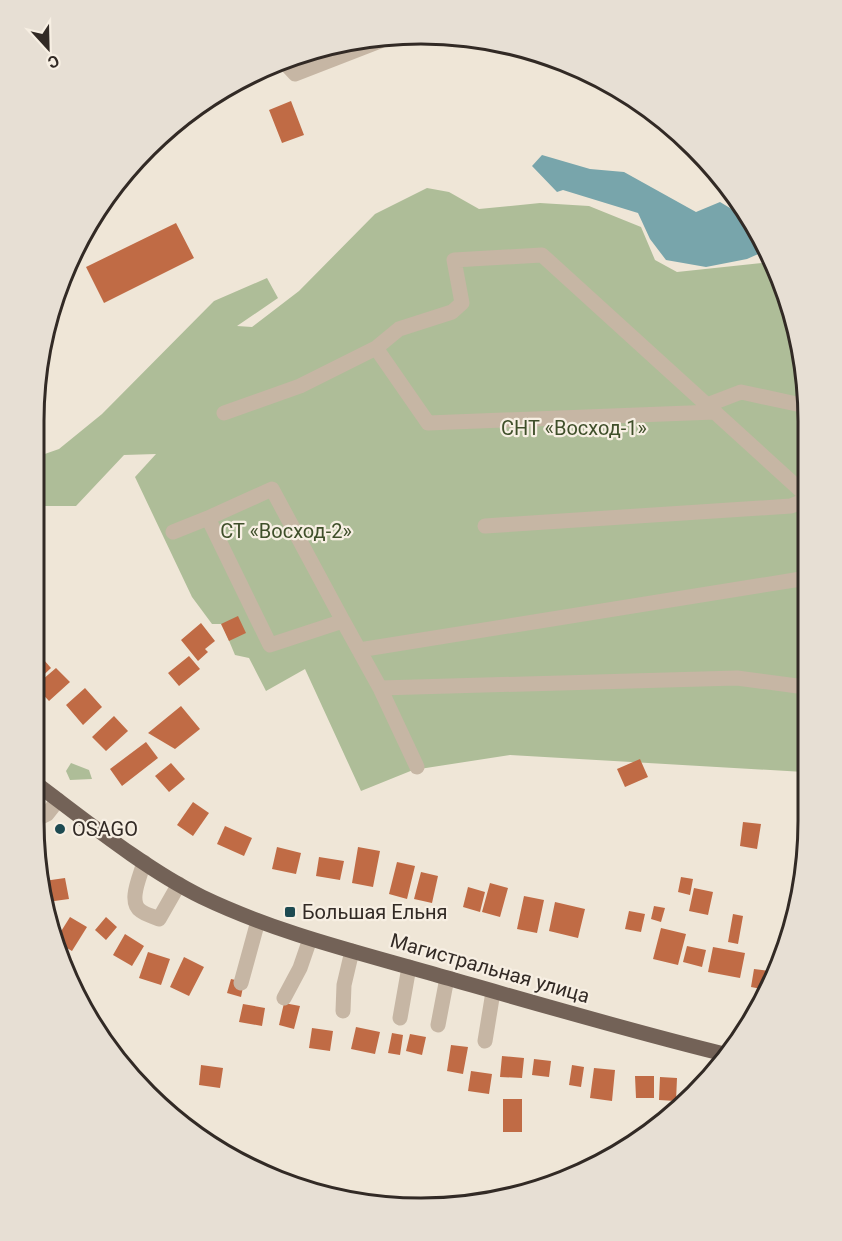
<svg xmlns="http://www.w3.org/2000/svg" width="842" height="1241" font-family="Roboto,sans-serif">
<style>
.green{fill:#aebd98}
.water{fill:#78a5ab}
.building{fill:#c06b45}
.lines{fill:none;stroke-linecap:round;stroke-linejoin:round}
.minor{stroke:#c6b6a4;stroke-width:15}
.major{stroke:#736257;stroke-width:15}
.poi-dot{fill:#1d4a51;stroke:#f7efe3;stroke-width:2}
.labels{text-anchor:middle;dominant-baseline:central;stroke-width:4.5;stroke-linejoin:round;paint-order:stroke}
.park-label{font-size:20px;fill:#3f4f2a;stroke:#f7efe3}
.poi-label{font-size:20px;fill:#322a25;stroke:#f7efe3;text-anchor:start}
.street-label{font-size:20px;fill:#322a25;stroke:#f7efe3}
.rim{fill:none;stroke:#322a25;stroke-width:3}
</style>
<rect width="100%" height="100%" fill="#efe6d7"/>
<path class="green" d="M 427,188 L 449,192 L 479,209 L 540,203 L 589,206 L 641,227 L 655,260 L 677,272 L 772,262 L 779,272 L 809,421 L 804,772 L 510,755 L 413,770 L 361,791 L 305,669 L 266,691 L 249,658 L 235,655 L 222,624 L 212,624 L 192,597 L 135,477 L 156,454 L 124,455 L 76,506 L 38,506 L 39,456 L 59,449 L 102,414 L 214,301 L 267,278 L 278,298 L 237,326 L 252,327 L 299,291 L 375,214 Z
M 71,763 L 89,770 L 92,779 L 70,780 L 66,771 Z"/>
<path class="water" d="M 542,155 L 590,169 L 624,172 L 696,212 L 720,202 L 740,214 L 750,239 L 757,239 L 765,251 L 747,259 L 706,267 L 666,260 L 650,239 L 638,213 L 563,190 L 557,192 L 532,166 Z"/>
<path class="building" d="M 274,62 L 277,69 L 255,77 L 254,75 Z
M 291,101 L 304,135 L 282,143 L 269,110 Z
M 176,223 L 194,258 L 104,303 L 86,267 Z
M 238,616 L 246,633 L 229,641 L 221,624 Z
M 201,623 L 215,641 L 205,649 L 208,652 L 198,661 L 181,640 Z
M 36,651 L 51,668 L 35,683 Z
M 189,656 L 200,669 L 179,686 L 168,673 Z
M 56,668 L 70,682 L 49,701 L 35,686 Z
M 85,688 L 102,707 L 83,725 L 66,705 Z
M 181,706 L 200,729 L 175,749 L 148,733 Z
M 114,716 L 128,731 L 106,751 L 92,737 Z
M 146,742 L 158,758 L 122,786 L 110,769 Z
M 640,759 L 648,777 L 625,787 L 617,769 Z
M 171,763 L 185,779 L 169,792 L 155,776 Z
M 193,802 L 209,813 L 193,836 L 177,825 Z
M 743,822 L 761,824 L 757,849 L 740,846 Z
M 225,826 L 252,838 L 244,856 L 217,844 Z
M 277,847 L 301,853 L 296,874 L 272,869 Z
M 358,847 L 380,851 L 373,887 L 352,883 Z
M 319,857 L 344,861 L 340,880 L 316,876 Z
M 397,862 L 415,866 L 407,899 L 389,894 Z
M 421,872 L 438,876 L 432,903 L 414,899 Z
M 681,877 L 693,879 L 690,895 L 678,892 Z
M 65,878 L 69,899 L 47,902 L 44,881 Z
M 490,883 L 508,888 L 500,917 L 482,912 Z
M 468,887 L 485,892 L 480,912 L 463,907 Z
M 694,888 L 713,892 L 708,915 L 689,911 Z
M 524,896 L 544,900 L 537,933 L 517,929 Z
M 555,902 L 585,909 L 578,938 L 549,931 Z
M 654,906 L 665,908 L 661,922 L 651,919 Z
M 629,911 L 645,914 L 641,932 L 625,929 Z
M 733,914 L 743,916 L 738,944 L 728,942 Z
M 70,917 L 87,927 L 72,951 L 55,941 Z
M 106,917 L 117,927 L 106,940 L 95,930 Z
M 661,928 L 686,934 L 678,965 L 653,959 Z
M 125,934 L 144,946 L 132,966 L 113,955 Z
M 687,946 L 706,950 L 702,967 L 683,962 Z
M 713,947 L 745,953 L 740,978 L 708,972 Z
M 148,952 L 170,959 L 161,985 L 139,978 Z
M 184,957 L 204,967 L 189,996 L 170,987 Z
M 754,969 L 769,971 L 766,990 L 751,987 Z
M 231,979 L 244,982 L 241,997 L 227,993 Z
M 284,1003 L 300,1006 L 294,1029 L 279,1025 Z
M 243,1004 L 265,1008 L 262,1026 L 239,1022 Z
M 356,1027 L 380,1032 L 375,1054 L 351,1049 Z
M 312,1028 L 333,1031 L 330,1051 L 309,1048 Z
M 392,1033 L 403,1035 L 400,1055 L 388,1053 Z
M 410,1034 L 426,1037 L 422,1055 L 406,1051 Z
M 451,1045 L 468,1047 L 463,1074 L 447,1071 Z
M 502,1056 L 524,1058 L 522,1078 L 500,1077 Z
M 534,1059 L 551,1061 L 549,1077 L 532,1075 Z
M 201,1065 L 223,1068 L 220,1088 L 199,1085 Z
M 572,1065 L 584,1067 L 581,1087 L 569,1085 Z
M 594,1068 L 615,1070 L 612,1101 L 590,1098 Z
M 471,1071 L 492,1074 L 489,1094 L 468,1091 Z
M 635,1076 L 654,1076 L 654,1098 L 636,1098 Z
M 660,1077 L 677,1078 L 676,1101 L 659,1100 Z
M 503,1099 L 522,1099 L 522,1132 L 503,1132 Z"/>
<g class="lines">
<path class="minor" d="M 283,61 L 295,74 L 380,41
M 376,348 L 428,423 L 715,412
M 707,405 L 741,392 L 806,406
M 224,413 L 300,386 L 376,348 L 399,329 L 452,312 L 462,303 L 454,260 L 542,255 L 808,497
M 208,518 L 272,489 L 343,621
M 485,526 L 791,506 L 808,499
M 173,532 L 208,518 L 270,645 L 343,621 L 380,688 L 737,678 L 805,687
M 359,650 L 807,578
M 380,688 L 417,767
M 33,821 L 47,814 L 58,800
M 144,862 C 141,875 127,902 141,911 C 146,915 153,916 159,919 L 179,884
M 241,983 L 258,921
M 284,998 L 300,968 L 310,939
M 343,1011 L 344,985 L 352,951
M 400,1018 L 409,967
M 438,1025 L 447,978
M 485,1041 L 493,992"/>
<path class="major" d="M 34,782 C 85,820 145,869 202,897 C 275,932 353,951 430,973 C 528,1001 626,1030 724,1054"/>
</g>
<g class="poi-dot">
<circle cx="60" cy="829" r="6"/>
<rect x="284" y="906" width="12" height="12" rx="3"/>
</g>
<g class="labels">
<g class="park-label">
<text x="574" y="428">СНТ «Восход-1»</text>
<text x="286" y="531">СТ «Восход-2»</text>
</g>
<g class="poi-label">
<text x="72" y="829">OSAGO</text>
<text x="302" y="912">Большая Ельня</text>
</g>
<g class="street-label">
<text transform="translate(490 968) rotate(16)">Магистральная улица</text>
</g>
</g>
<path d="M0 0H842V1241H0ZM421 44H421A377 377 0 0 1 798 421V821A377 377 0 0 1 421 1198H421A377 377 0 0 1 44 821V421A377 377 0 0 1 421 44Z" fill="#e7dfd4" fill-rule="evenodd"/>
<path class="rim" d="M421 44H421A377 377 0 0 1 798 421V821A377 377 0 0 1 421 1198H421A377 377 0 0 1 44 821V421A377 377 0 0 1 421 44Z"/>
<g transform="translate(48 48) rotate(158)" stroke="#f7efe3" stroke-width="4.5" paint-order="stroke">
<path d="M0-4.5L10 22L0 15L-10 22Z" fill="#322a25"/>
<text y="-9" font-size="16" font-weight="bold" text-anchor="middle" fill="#322a25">С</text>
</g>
</svg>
